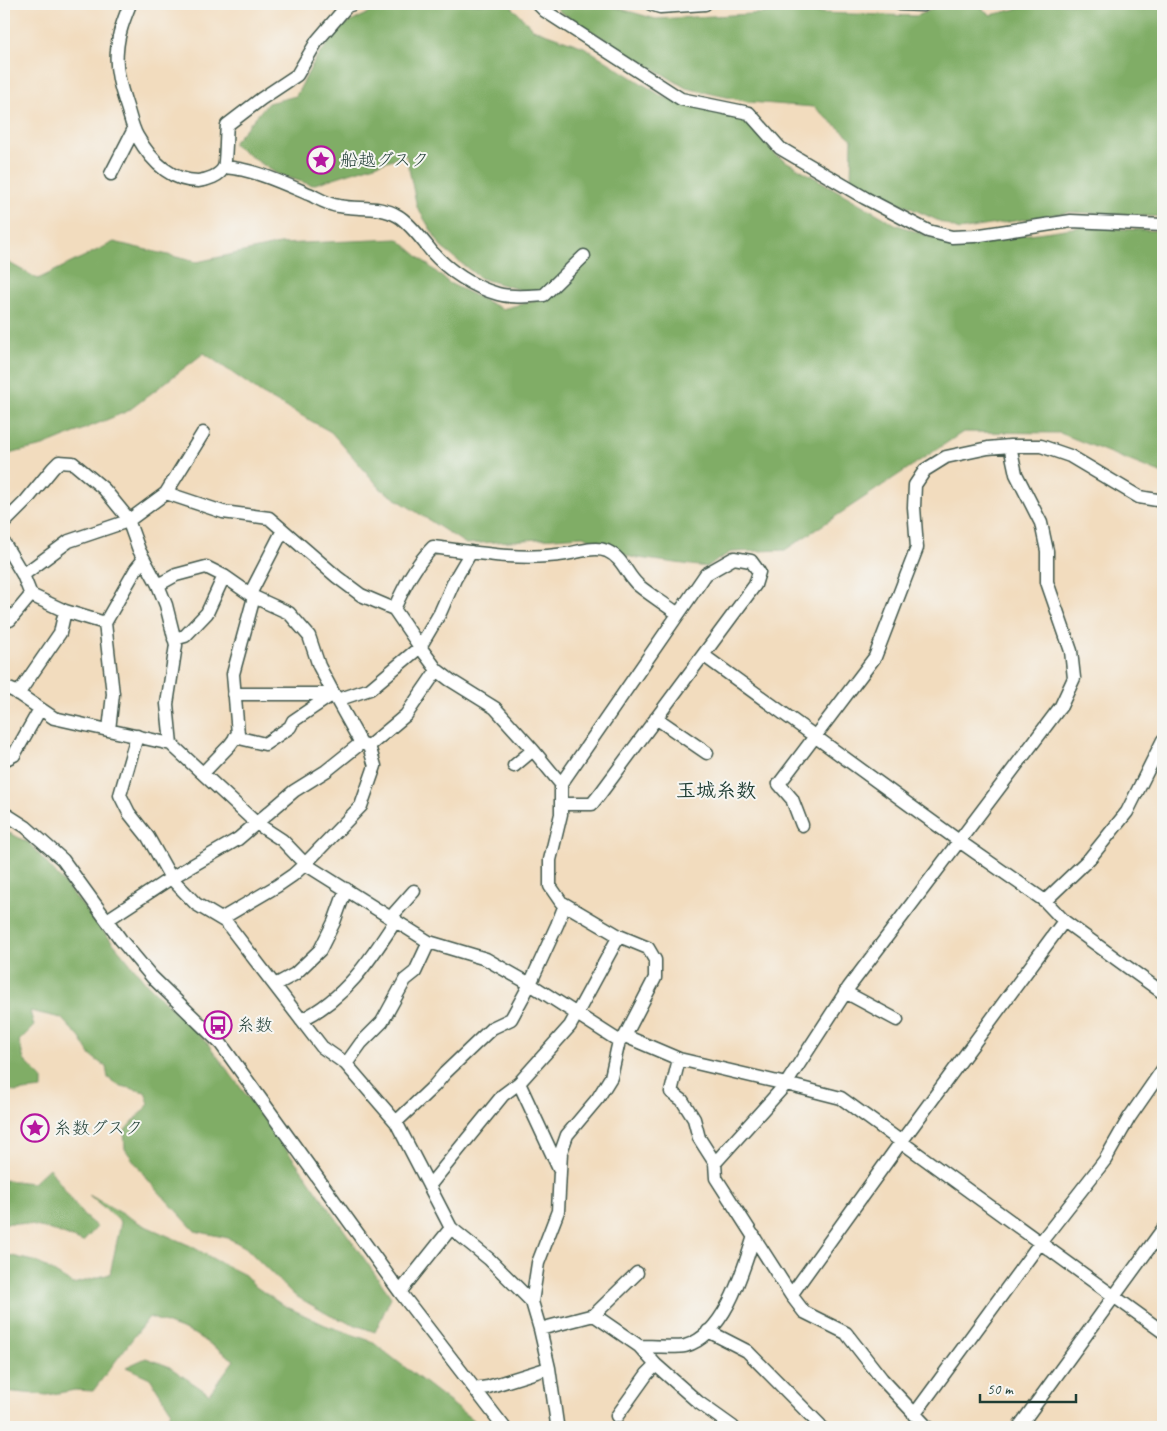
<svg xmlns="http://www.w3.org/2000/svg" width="1167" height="1431" font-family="Caveat,'Klee One',sans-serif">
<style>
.forest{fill:#80ad66;stroke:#50754d}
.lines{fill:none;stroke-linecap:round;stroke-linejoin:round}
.minor-casing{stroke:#3f5549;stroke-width:15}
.minor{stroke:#fff;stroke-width:12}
.labels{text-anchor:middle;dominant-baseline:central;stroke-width:4;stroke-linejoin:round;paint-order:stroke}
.poi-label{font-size:18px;fill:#1f3d34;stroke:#f6f6f2;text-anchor:start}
.quarter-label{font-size:20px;font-weight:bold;fill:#1f3d34;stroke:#f6f6f2}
</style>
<rect width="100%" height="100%" fill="#f6f6f2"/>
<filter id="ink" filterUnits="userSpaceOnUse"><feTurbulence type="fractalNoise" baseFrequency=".02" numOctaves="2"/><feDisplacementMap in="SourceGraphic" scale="10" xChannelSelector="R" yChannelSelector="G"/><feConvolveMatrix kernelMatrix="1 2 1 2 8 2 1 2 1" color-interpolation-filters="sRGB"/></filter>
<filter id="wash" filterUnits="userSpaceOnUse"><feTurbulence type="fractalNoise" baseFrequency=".0096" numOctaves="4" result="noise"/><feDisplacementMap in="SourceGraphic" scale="20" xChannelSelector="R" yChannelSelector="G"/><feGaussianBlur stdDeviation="1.12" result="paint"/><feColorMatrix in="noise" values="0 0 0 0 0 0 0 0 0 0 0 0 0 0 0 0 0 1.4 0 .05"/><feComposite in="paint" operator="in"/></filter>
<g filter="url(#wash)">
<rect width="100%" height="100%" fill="#f2dcbe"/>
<path class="forest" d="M 386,4 L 509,4 L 533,29 L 584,47 L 663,97 L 694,106 L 724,105 L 744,118 L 777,156 L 895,224 L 931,237 L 958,244 L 1080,227 L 1163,231 L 1163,474 L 1060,433 L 963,432 L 785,550 L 731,552 L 706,567 L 631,557 L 583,536 L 466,544 L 381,489 L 331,432 L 261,393 L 204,353 L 128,411 L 43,446 L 4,455 L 4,260 L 38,279 L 114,242 L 197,262 L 280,244 L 398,239 L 449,283 L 502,309 L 546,298 L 541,290 L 524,291 L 480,278 L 442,248 L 417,207 L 406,155 L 312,185 L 277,174 L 232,144 L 268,103 L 296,96 L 316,58 L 343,26 Z
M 554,4 L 603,4 L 656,19 L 789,12 L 917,16 L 944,4 L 975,4 L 991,15 L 1033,5 L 1034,4 L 1163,4 L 1163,217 L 1070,212 L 959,230 L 851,181 L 852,139 L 814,107 L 749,102 L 686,88 L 560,12 Z
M 4,830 L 29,843 L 63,882 L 147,984 L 208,1044 L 307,1177 L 391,1297 L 375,1332 L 331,1316 L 294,1295 L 245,1247 L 228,1238 L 195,1231 L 147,1179 L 125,1149 L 124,1131 L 149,1104 L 145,1092 L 118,1085 L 108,1078 L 106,1067 L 91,1056 L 80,1038 L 61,1018 L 30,1011 L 34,1026 L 19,1041 L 24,1060 L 42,1078 L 42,1089 L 14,1092 L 4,1085 Z
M 49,1168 L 83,1215 L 97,1227 L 83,1242 C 57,1231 31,1222 4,1223 L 4,1180 L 33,1183 Z
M 89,1195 L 143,1225 L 191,1246 L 217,1261 L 245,1275 L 256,1287 L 281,1304 L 325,1325 L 371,1341 L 482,1427 L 165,1427 L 171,1411 L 150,1378 L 126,1367 L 146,1358 L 168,1366 L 209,1394 L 234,1360 L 195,1334 L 149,1317 L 93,1391 L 75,1390 L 47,1395 L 4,1391 L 4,1254 L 37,1262 L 73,1284 L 110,1274 L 121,1222 Z"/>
</g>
<g filter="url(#ink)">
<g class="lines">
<g class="minor-casing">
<path id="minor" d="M 130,4 C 124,19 118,34 117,51 C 115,70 121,89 127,107 C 130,116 132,127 137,136 C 150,159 170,181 198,181 C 207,180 220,176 224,167 C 226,162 226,132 227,125 L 261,99 L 297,75 L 317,41 L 347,6 L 353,4
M 538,4 L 545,11 L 681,99 L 749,113 L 780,148 L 865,198 L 928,231 L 952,237 L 974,236 L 1071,221 L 1163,225
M 651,4 L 660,7 L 705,4
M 900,4 L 923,5 L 925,4
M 224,167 C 254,169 283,183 311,195 C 319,199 329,205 339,206 C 358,210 380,205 398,216 C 410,223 423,241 432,252 C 449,271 473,287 498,294 C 512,298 529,296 544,295 L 584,256
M 111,174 L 134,129
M 166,493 L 223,512 L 269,518 L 337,577 L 361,595 L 394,609 L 420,647 L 440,613 L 455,579 L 471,552
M 4,523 L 25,502 L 53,468 L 59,462 L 73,463 L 104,489 L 127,517 L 139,550 L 158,585 L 166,605 L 176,645 L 167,704 L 171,744
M 4,543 L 23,575 L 31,595 L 65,611 L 105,623
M 23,575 L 69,541 L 128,521 L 166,493 L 203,433
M 158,585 L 176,575 L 206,567 L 224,576 L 254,597 L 289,613 L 309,636 L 319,666 L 337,700
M 250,594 L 283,530
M 394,609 C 404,587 415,565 433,547 C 478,553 520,561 566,554 C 579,552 594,546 607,551 C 623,558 626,574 638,585 C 650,595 665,604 678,614
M 10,620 L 31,595
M 174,639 L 185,636 L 207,613 L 224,576
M 703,655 L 959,841 L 1045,901 L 1064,921 L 1163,993
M 4,687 L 14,691 L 54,718 L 171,744 L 256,823 L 282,840 L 305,864 L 429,942 L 486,959 L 530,984 L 619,1041
M 18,694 L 60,633 L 65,611
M 234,694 L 333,694
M 656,718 L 707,753
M 109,730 L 113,694 L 105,623 L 136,569 L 144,559
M 235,737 L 265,744 L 290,727 L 293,721 L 333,694
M 361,743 L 326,771 L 294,791 L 238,839 L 171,878 L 196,904 L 226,922 L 322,1047 L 346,1064 L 396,1122 L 451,1228 L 489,1259 L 532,1302
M 369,746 L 361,743 L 337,700 L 370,689 L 420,647 L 437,670 L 450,680 L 495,708 L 533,750 L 561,784
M 369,746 L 406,715 L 437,670
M 4,760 L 14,755 L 40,709
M 514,766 L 533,750
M 203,773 L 230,745 L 238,734 L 233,674 L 254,597
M 4,813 L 26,827 L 63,860 L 121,940 L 152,977 L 221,1044 L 400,1292 L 504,1427
M 802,825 L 792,799 L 779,784 L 875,657 L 917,548 L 914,507 L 915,485 L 925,470 L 946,457 L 988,448 L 1010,446 L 1041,446 L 1070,456 L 1139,497 L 1163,501
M 1045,901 L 1090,858 L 1127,812 L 1163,740
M 391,917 L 414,891
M 221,919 L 277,886 L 293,875 L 305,864 L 361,806 L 375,766 L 369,746
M 107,920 L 171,878 L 148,837 L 129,813 L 120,795 L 137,736
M 275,985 L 295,974 L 320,950 L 334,922 L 346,889
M 845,992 L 897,1020
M 301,1020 C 345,999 370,960 396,920
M 625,1036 L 679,1059 L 786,1084 L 841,1098 L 1163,1332
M 679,1059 L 671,1092 L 682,1100 L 694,1119 L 699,1138 L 715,1163
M 346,1064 L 361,1043 L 382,1022 L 405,980 L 415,972 L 429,942
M 519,1083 L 559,1169
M 396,1122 L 434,1086 L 445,1073 L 492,1028 L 511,1019 L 530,984 L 557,925 L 565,905
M 429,1186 L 503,1095 L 519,1083 L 570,1026 L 619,936
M 400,1292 L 451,1228
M 791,1295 L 901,1142 L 1064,921
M 594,1315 L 637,1273
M 540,1329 L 594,1315 L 639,1346 L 656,1365 L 698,1402 L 733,1427
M 708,1331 L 747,1351 L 820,1425 L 818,1427
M 639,1346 C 649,1346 676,1348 685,1346 C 725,1335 743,1271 754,1236
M 475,1389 L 488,1387 L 549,1368
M 914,1415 L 1040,1243 L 1105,1160 L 1129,1118 L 1163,1069
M 617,1416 L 647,1374 L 656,1365
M 556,1427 L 557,1424 L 549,1368 L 540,1329 L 532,1302 L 538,1263 L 558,1211 L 561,1152 L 567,1135 L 598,1098 L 611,1077 L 619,1041 L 625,1036 L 655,978 L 655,960 L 648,948 L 619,936 L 561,902 L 550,886 L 550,860 L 561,814 L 561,784 L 706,574 L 734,558 L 751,561 L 759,572 L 755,585 L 600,794 L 592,804 L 561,804
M 927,1427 L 882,1379 L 846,1333 L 804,1312 L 791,1295 L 716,1178 L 715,1163 L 786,1084 L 849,987 L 1061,706 L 1074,678 L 1071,651 L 1047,582 L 1047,551 L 1041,523 L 1016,474 L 1010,446
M 1019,1427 L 1163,1229"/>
</g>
<use href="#minor" class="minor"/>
</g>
</g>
<defs>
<g id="sight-ring" transform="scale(1.4375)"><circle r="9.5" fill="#f6f6f2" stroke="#b5179e" stroke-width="1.5"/><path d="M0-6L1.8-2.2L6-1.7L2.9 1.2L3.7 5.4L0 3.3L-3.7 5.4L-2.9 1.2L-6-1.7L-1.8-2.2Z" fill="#b5179e"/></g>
<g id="bus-ring" transform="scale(1.4375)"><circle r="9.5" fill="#f6f6f2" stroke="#b5179e" stroke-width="1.5"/><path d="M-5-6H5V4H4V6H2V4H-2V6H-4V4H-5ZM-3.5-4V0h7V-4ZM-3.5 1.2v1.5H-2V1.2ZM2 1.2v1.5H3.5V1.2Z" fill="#b5179e"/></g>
</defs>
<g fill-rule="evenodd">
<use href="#sight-ring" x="321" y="160"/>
<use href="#bus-ring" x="218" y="1025"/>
<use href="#sight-ring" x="35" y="1128"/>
</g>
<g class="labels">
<g class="poi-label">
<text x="340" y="160">船越グスク</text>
<text x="237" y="1025">糸数</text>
<text x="54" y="1128">糸数グスク</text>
</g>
<g class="quarter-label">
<text x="716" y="790">玉城糸数</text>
</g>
</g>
<rect width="1167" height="1431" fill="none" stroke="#f6f6f2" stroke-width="20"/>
<path d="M980 1394v8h96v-8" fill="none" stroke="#1f3d34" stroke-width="2.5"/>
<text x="987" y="1394" font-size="15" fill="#1f3d34" stroke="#f6f6f2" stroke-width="4" paint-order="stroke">50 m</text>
</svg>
